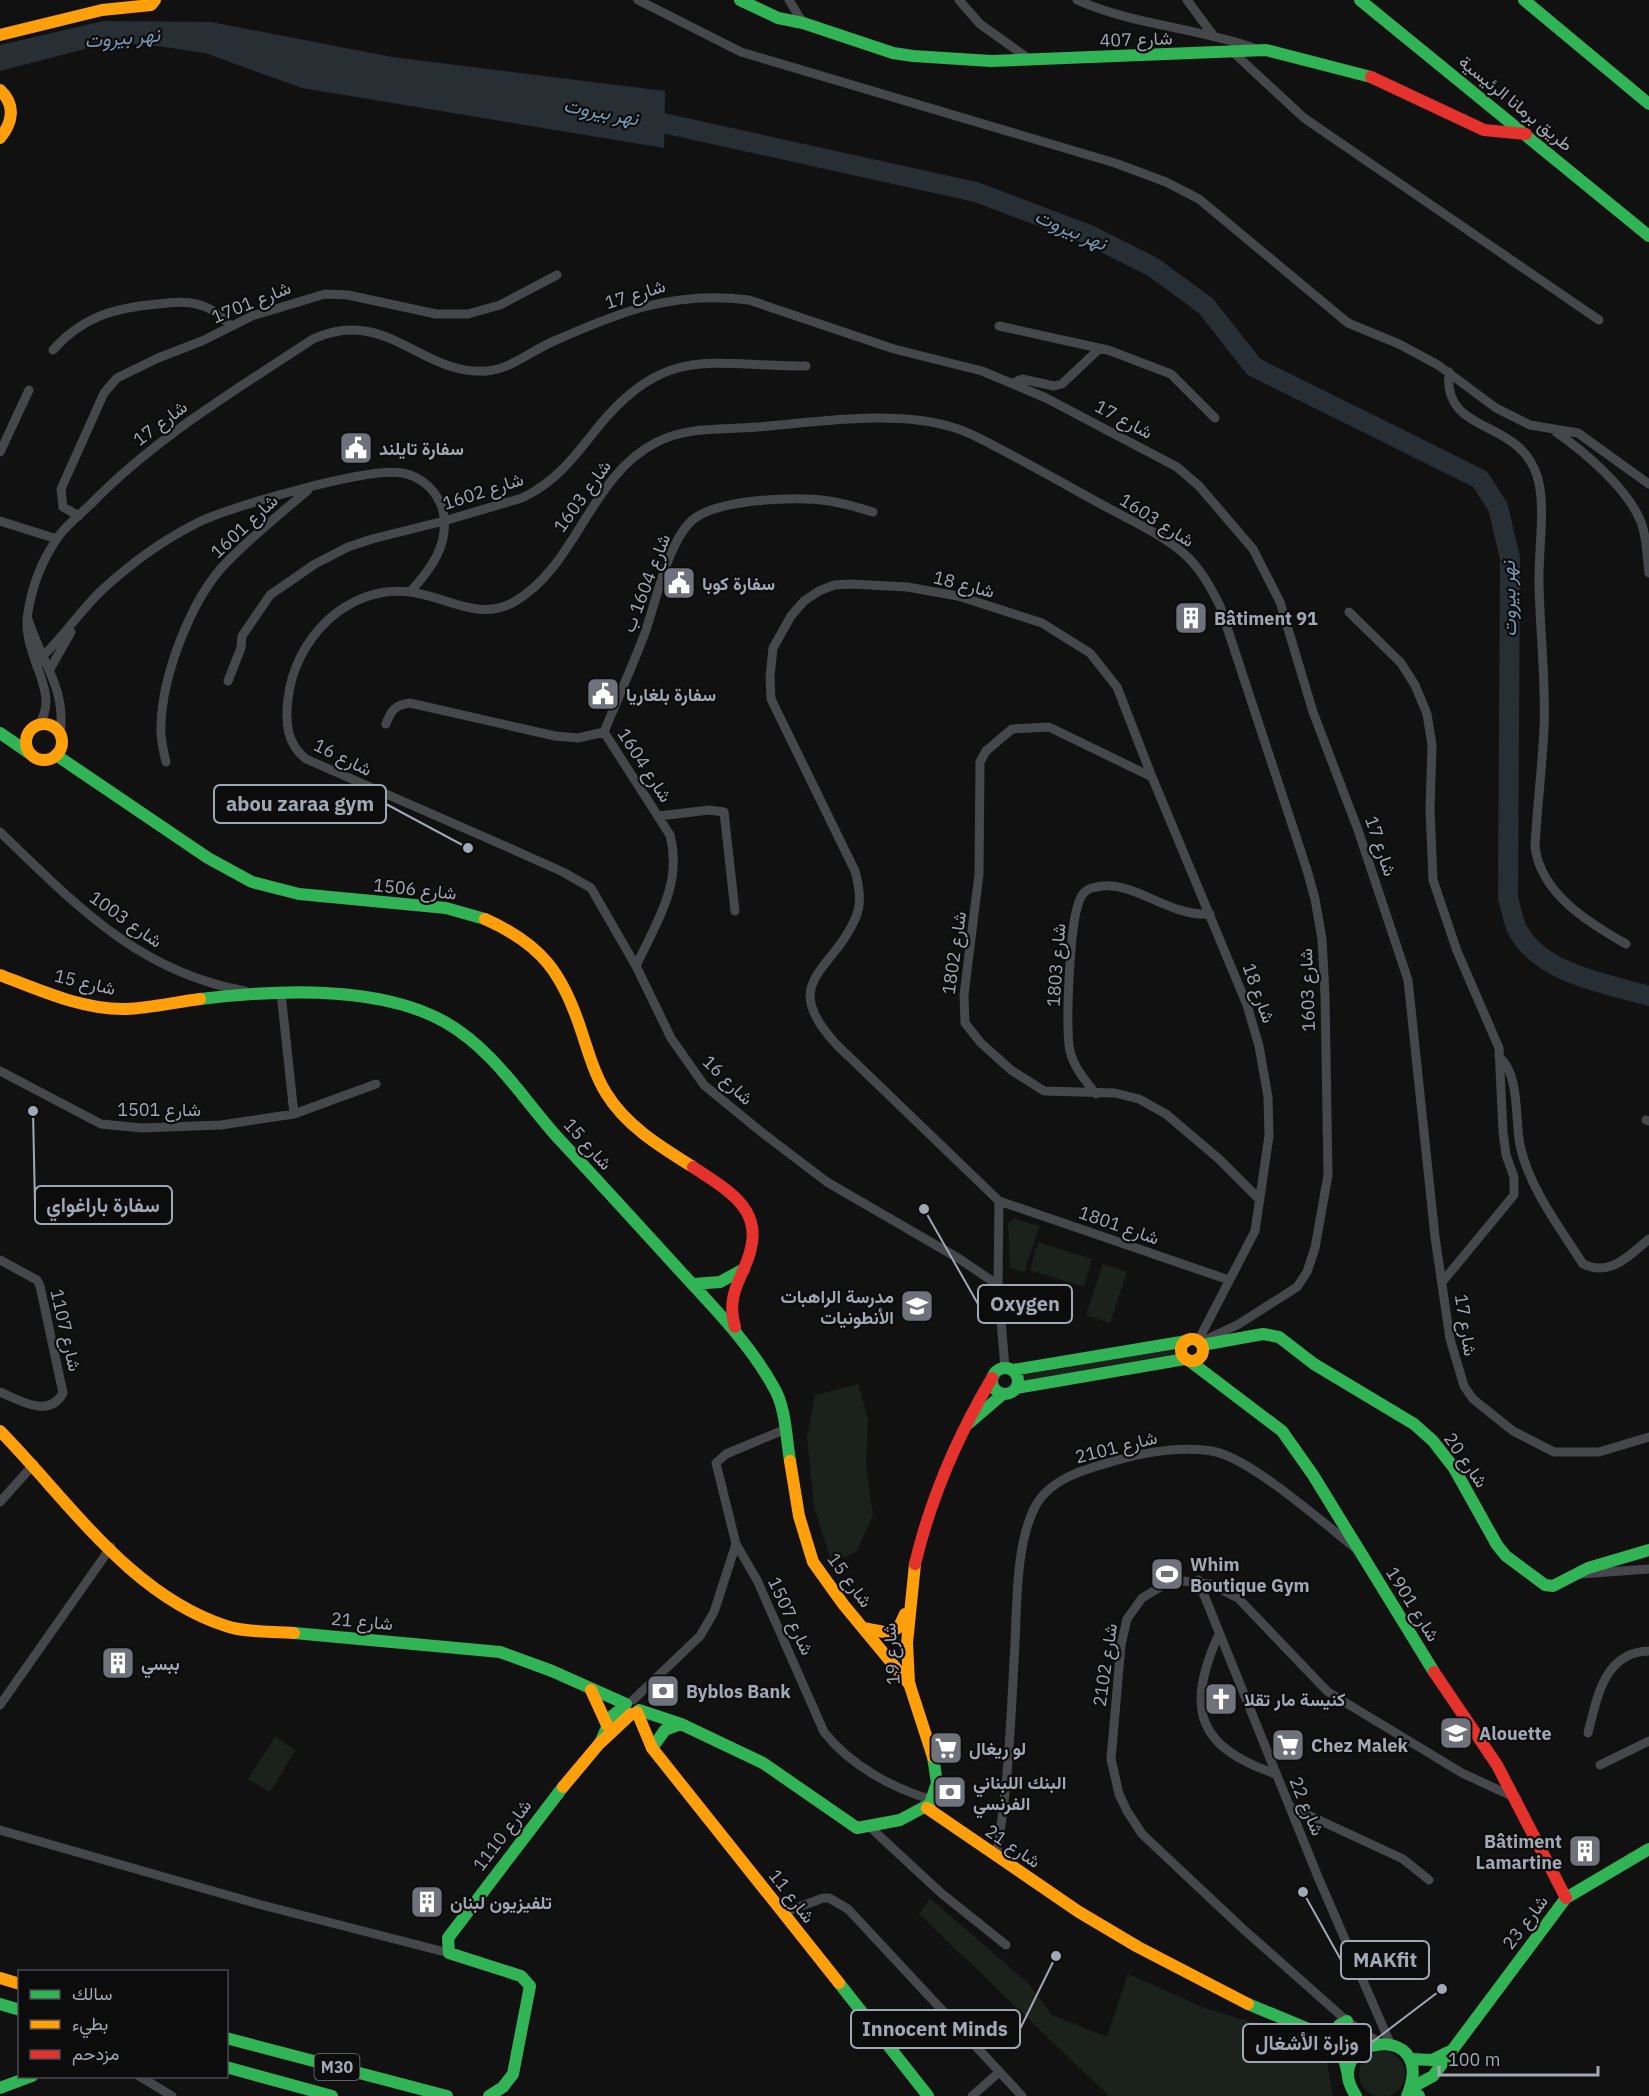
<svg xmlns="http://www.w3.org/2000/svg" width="1649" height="2096" font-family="'IBM Plex Sans',Vazirmatn,sans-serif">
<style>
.green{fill:#1b221c}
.water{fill:#272f35}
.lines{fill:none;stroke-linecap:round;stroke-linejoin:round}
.river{stroke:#272f35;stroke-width:20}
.street{stroke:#46474b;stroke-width:9}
.fast{stroke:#30b455;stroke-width:12}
.slow{stroke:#ff9f0a;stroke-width:12}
.jam{stroke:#e5322d;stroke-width:12}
.labels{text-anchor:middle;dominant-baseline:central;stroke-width:4.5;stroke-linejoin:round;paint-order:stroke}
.shield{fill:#0c0c0d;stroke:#757882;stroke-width:1.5}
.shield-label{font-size:16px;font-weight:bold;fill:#a2a7b4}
.street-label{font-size:18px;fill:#a2a7b4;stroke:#0c0c0d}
.poi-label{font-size:18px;font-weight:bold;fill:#a2a7b4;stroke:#0c0c0d;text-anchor:start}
.water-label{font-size:20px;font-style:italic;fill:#7796b0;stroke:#0c0c0d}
.leader{fill:none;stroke:#a2a7b4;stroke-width:2}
.callout-dot{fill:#a2a7b4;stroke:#0c0c0d;stroke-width:2}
.callout{fill:#0c0c0d;stroke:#a2a7b4;stroke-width:2}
.callout-label{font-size:20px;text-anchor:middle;font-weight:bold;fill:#a2a7b4}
</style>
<rect width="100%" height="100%" fill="#111112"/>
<path class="green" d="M 1015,1219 L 1040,1226 L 1024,1272 L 1010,1268 L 1008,1223 Z
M 1038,1242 L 1092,1259 L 1084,1287 L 1030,1270 Z
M 1103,1264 L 1127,1272 L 1110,1323 L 1086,1315 Z
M 1173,1348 L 1175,1354 L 1025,1381 L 1024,1375 Z
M 858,1384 L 868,1419 L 866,1467 L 873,1515 L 857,1551 L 832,1563 L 814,1507 L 807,1438 L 815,1395 Z
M 275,1737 L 296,1750 L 270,1792 L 248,1779 Z
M 930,1898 L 1029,1984 L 1052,2015 L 1107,2037 L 1128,1974 L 1207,2009 L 1308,2038 L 1324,2048 L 1333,2096 L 1109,2096 L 919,1914 Z
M1359 2074a23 23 0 1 1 46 0a23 23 0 1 1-46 0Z"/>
<path class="water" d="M 103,21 L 211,22 L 392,57 L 665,91 L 664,148 L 302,88 L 205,53 L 143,44 L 104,44 L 0,71 L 0,45 Z"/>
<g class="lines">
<path class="river" d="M 640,118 L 976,192 L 1087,234 L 1153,267 L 1206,306 L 1254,367 L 1480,479 L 1498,507 L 1510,558 L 1508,898 C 1511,908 1513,920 1517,929 C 1540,974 1605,983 1649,996"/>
<path class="street" d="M 638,0 L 741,52 L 1115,163 L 1166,182 L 1199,199 L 1348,323 L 1399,344 L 1438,365 L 1496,408 L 1530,425 L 1578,433 L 1649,484
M 789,0 L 803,23
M 959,0 L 980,24 L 1029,59
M 1077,0 C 1133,25 1197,28 1254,48
M 1187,0 L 1213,35
M 1234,53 L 1304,118 L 1599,320
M 999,326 L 1108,350 L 1171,374 L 1215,418
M 53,350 C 82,317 114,308 157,304 C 172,303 188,300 203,306 C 214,309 222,318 230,325
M 1449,372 C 1442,437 1521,416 1538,479 C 1546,509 1538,552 1539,584 C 1540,632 1546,681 1544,729 C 1542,769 1537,808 1535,847 C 1541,894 1589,923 1626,944
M 1013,383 L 1022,379 L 1054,386 L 1062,384 L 1099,349
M 1556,432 C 1585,452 1628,489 1641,522 C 1647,537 1647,557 1649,573
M 0,452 L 29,390
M 79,516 L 63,507 L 61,489 L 104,393 L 117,378 L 158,358 L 202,341 L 252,316 L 325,294 L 348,295 L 436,314 L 468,314 L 500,305 L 557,275
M 0,521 L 57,539
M 1349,612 L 1401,663 L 1415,685 L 1427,714 L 1432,745 L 1430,810 L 1433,880 L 1457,951 L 1499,1048 L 1503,1132 L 1506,1155 L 1514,1177 L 1514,1195 L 1443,1281
M 28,619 C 40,659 67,689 60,733
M 37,667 L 41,658 C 63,637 80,611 102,590 C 130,564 165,539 199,522 C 232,506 368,467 402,473 C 422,476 438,492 443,511 C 450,544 431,569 410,592
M 50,669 L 71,632
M 228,681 L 241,648 L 242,636 L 270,595 L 315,564 L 348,547 L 372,539 L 444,521 L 522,498 C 557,481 574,457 598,427 C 666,343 712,366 806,366
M 39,724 C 62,691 20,655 28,612 C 32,587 42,561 56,540 C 64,527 79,515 91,504 C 156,437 236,390 313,339 C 387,306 420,375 486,371 C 509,370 531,351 552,342 C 619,312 674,290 749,300 L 894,349 L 982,371 L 1046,398 L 1177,467 L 1199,486 L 1253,549 L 1280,602 L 1313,712 L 1358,830 L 1408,980 L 1435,1237 L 1450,1339 L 1464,1386 L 1473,1399 L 1513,1431 L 1554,1452 L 1599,1452 L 1649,1437
M 386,724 C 391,710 395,705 410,703 L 555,736 L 578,738 L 604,732
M 604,732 C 618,698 633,665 646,630 C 656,601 669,537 695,518 C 722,499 796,496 829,501 C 844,503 859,508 873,512
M 604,732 L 670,835 C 683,884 656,923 636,966
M 166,762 C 163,750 160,738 161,726 C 162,676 191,599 226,563 C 251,537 280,514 308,490
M 1152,777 L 1049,727 L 1012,729 L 986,751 L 980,762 L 979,874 L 964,995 L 965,1023 L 981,1043 L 1011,1070 L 1044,1091 L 1115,1093 L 1139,1099 L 1166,1114 L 1219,1159 L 1260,1200
M 659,816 L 709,810 L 724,812 L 735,911
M 0,832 C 75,904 138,972 245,991
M 281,993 L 294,1114
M 1499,1057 C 1520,1073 1515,1121 1520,1145 C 1529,1188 1560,1228 1583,1264 C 1610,1277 1629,1256 1649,1239
M 0,1071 L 101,1124 L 142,1128 L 221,1125 L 294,1114 L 376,1084
M 1096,1094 C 1086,1081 1074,1068 1070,1051 C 1065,1028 1070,927 1078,905 C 1080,897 1084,890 1092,888 C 1132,876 1165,917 1210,914
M 1646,1120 L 1649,1121
M 999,1201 L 998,1285 L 1005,1368
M 0,1260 L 37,1280 L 40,1286 L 63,1393 C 49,1419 19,1400 0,1392
M 998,1285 L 958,1258 L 827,1182 L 760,1131 L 704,1085 L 671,1038 L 636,966 L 591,888 L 563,872 L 505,846 L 306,759 C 287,744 285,723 288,699 C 294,641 346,584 410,592 C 446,596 478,622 514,602 C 577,566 590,475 657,442 C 688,426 723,430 757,427 C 818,422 897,409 955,428 C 972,433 988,443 1004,451 C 1036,468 1068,486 1099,503 C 1126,518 1158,532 1182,552 C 1199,566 1210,586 1220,606 L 1307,870 L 1315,899 L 1322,939 L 1325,995 L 1328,1175 L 1315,1248 L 1307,1272 L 1297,1287 L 1239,1324 L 1201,1342
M 1198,1341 L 1255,1231 L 1269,1136 L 1268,1097 L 1259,1046 L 1247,1005 L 1152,777 L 1117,687 L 1090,653 L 1042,623 L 958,596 L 907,587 L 851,584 L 834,585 L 819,591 L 804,601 L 791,616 L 773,648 L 770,677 L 771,699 L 855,871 C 859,886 862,902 856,917 C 833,972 777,981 837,1045 L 999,1201 L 1229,1280
M 786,1429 L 726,1454 L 716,1463 L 736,1544 L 757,1580 L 824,1732 C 850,1765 893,1789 933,1800
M 0,1502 L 34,1464
M 1580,1574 L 1649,1569
M 1198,1580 L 1318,1877 L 1390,2043
M 1218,1636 C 1185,1710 1198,1748 1276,1774
M 633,1700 L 700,1636 L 714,1612 L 736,1544
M 0,1705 L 111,1547
M 1588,1733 C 1597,1698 1604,1652 1649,1651
M 1600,1765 L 1649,1741
M 1291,1807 L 1403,1859 L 1429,1880
M 872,1829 L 941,1893 L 1006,1945
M 0,1830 L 258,1904 L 449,1953
M 996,1856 C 1009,1786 1011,1714 1015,1643 C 1017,1603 1016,1541 1036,1505 C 1052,1477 1089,1468 1118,1460 C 1146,1452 1183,1446 1212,1451 C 1249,1457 1322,1522 1354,1547
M 783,1913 L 823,1898 L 829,1898 L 848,1909 L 1022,2096
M 1378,2042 L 1347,2021 L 1242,1928 L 1142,1834 L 1127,1811 L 1119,1794 L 1111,1759 L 1121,1645 L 1127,1619 L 1142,1598 L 1164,1585 L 1184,1581 L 1210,1584 L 1238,1598 L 1328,1692 L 1462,1773 L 1516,1798
M 139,2076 L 172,2096
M 972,2096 L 998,2073"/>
<path class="fast" d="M 740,0 L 778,18 L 803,23 L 893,53 L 913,56 L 991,61 L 1266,50 L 1371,77
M 1360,0 L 1649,236
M 1524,0 L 1649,104
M 0,733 L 29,753
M 56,755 L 208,858 L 252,882 L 299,894 L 446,908 L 485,919
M 200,999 C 274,990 378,984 445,1022 C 494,1050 522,1098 559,1139 C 600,1183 641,1228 682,1273 C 715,1309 749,1343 773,1386 C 786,1407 786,1437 790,1461
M 693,1284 L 720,1282 L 744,1269
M 1202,1345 L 1263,1334 L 1279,1337 L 1314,1364 L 1414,1424 L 1433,1441 L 1454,1468 L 1497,1545 L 1506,1556 L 1545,1585 L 1553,1586 L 1588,1568 L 1649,1550
M 1191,1362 L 1282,1431 L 1313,1475 L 1434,1672
M992 1381a13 13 0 1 1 26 0a13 13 0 1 1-26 0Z
M 1013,1370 L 1187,1341
M 1016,1388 L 1185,1359
M 968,1424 L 1003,1394
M 294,1633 L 500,1652 L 552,1671 L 626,1704
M 639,1710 L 681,1724 L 763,1763 L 857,1828 L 900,1820 L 930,1804 L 937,1783 L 933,1757
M 601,1741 L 612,1716 L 625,1706
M 652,1748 L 665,1730 L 681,1724
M 839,1983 L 928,2096
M 0,2004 L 20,2010
M 1248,2004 L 1328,2037 L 1342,2050 L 1348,2075
M 226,2038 L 447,2096
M 1337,2043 L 1339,2025 L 1347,2021
M 1411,2059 L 1432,2060 L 1448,2052
M 226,2067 L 332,2096
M 513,2074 L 530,1986 L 521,1976 L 449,1953 L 448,1938 L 563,1787
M 1413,2087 L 1433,2076 L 1566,1898 L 1649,1849
M 0,2088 L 32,2076
M 1412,2088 L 1419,2096
M 489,2096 L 503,2087 L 513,2074
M 1356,2096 C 1316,2037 1440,2018 1407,2096"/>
<path class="slow" d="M 0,35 L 102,10 L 151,5 L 155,0
M 0,90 C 16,105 13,122 0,138
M26 742a18 18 0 1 1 36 0a18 18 0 1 1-36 0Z
M 485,919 C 543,945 563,974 582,1033 C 589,1054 595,1075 606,1093 C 626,1126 661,1147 693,1167
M 0,975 C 39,990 83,1010 126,1009 C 150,1008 176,1002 200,999
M1181 1350a11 11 0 1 1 22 0a11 11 0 1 1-22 0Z
M 0,1431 C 68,1500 130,1595 226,1626 C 246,1633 273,1631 294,1633
M 790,1461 L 799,1516 L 813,1562 L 843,1604 L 910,1685
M 915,1564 L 907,1643 L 909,1683 L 933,1757
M 863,1628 L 889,1633 L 899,1627 L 905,1614
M 591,1690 L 607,1725
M 637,1712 L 652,1748 L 839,1983
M 563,1787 L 599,1744 L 631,1714
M 927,1808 L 1079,1912 L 1138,1947 L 1248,2004
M 0,1978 L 20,1984"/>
<path class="jam" d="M 1371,77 L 1484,130 L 1526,134
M 693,1167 C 739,1197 770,1215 742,1273 C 733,1292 729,1307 735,1327
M 915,1564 C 931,1497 957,1437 992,1378
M 1434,1672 L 1497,1765 L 1566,1898"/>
</g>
<defs>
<g id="civic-square" transform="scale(1.725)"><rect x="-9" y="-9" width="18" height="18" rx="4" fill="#6f727b" stroke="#0c0c0d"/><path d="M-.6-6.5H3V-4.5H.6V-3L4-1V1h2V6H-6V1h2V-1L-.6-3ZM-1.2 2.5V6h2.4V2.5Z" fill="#fff"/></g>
<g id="building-square" transform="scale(1.725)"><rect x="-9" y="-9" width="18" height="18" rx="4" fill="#6f727b" stroke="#0c0c0d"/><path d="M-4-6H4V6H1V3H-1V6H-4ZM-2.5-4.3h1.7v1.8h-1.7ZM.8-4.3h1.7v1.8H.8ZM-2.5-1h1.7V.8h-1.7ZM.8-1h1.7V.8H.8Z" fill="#fff"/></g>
<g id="school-square" transform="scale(1.725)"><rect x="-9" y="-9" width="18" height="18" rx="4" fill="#6f727b" stroke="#0c0c0d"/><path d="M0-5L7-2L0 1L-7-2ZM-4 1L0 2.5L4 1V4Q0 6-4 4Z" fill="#fff"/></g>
<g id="stadium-square" transform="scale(1.725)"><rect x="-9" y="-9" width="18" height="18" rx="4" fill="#6f727b" stroke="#0c0c0d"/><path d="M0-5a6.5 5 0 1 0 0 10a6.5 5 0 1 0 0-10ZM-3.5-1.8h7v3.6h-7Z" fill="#fff"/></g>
<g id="bank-square" transform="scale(1.725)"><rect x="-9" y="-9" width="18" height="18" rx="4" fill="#6f727b" stroke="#0c0c0d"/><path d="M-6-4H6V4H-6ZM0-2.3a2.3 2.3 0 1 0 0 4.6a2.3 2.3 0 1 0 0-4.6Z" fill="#fff"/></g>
<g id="church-square" transform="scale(1.725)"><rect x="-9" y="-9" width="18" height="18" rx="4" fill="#6f727b" stroke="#0c0c0d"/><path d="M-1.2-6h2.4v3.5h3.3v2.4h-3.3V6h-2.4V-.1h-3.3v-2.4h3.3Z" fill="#fff"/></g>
<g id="supermarket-square" transform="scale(1.725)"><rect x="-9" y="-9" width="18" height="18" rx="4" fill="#6f727b" stroke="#0c0c0d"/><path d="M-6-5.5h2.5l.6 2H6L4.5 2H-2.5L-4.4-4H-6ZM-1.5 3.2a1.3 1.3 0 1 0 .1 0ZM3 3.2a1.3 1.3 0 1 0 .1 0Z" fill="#fff"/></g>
</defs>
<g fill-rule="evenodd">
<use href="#civic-square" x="356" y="448"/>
<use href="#civic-square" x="679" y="583"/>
<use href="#building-square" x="1191" y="618"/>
<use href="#civic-square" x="603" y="694"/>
<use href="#school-square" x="917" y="1306"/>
<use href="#stadium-square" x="1167" y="1574"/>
<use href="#building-square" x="118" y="1663"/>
<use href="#bank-square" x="663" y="1691"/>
<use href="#church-square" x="1221" y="1699"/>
<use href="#school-square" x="1456" y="1733"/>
<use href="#supermarket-square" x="1288" y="1745"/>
<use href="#supermarket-square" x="946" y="1748"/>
<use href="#bank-square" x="950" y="1792"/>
<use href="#building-square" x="1585" y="1851"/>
<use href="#building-square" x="427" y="1902"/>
</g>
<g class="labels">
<rect class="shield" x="314.5" y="2054" width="45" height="26" rx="4.5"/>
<g class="shield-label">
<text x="337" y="2067">M30</text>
</g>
<g class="street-label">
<text transform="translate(1136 39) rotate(-2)">شارع 407</text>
<text transform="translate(1516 103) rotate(39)">طريق برمانا الرئيسية</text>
<text transform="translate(635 294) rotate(-17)">شارع 17</text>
<text transform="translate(251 302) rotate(-22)">شارع 1701</text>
<text transform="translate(1124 419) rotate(28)">شارع 17</text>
<text transform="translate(160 423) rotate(-37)">شارع 17</text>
<text transform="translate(483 491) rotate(-18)">شارع 1602</text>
<text transform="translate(582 496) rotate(-54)">شارع 1603</text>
<text transform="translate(1157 520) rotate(32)">شارع 1603</text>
<text transform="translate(244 526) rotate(-43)">شارع 1601</text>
<text transform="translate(646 583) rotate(-69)">شارع 1604 ب</text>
<text transform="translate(964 584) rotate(14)">شارع 18</text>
<text transform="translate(343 757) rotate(26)">شارع 16</text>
<text transform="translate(645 765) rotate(57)">شارع 1604</text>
<text transform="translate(1381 846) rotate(71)">شارع 17</text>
<text transform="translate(415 889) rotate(6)">شارع 1506</text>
<text transform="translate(126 919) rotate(35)">شارع 1003</text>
<text transform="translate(954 953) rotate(-82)">شارع 1802</text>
<text transform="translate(1056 965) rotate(-86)">شارع 1803</text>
<text transform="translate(85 982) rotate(13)">شارع 15</text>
<text transform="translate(1307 990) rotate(-92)">شارع 1603</text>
<text transform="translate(1259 993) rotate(70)">شارع 18</text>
<text transform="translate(728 1080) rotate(44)">شارع 16</text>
<text x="159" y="1109">شارع 1501</text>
<text transform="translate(588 1144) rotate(48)">شارع 15</text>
<text transform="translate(1119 1225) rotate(19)">شارع 1801</text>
<text transform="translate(1466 1325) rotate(81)">شارع 17</text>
<text transform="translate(66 1330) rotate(77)">شارع 1107</text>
<text transform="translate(1116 1447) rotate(-14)">شارع 2101</text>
<text transform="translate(1466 1460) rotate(55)">شارع 20</text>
<text transform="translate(850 1580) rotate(54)">شارع 15</text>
<text transform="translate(1413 1604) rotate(58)">شارع 1901</text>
<text transform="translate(791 1616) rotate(65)">شارع 1507</text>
<text transform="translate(362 1621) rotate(5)">شارع 21</text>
<text transform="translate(891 1654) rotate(-94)">شارع 19</text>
<text transform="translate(1105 1665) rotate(-82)">شارع 2102</text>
<text transform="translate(1307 1806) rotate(67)">شارع 22</text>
<text transform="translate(502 1835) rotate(-53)">شارع 1110</text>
<text transform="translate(1013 1846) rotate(34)">شارع 21</text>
<text transform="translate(792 1896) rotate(52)">شارع 11</text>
<text transform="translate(1525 1922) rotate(-53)">شارع 23</text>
</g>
<g class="poi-label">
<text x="379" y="448">سفارة تايلند</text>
<text x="702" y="583">سفارة كوبا</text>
<text x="1214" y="618">Bâtiment 91</text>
<text x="626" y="694">سفارة بلغاريا</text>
<text x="894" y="1296" text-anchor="end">مدرسة الراهبات<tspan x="894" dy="21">الأنطونيات</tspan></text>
<text x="1190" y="1564">Whim<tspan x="1190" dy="21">Boutique Gym</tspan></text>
<text x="141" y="1663">ببسي</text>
<text x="686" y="1691">Byblos Bank</text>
<text x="1244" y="1699">كنيسة مار تقلا</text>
<text x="1479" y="1733">Alouette</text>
<text x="1311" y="1745">Chez Malek</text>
<text x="969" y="1748">لو ريغال</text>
<text x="973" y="1782">البنك اللبناني<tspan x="973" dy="21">الفرنسي</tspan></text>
<text x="1562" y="1841" text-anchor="end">Bâtiment<tspan x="1562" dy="21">Lamartine</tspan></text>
<text x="450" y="1902">تلفيزيون لبنان</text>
</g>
<g class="water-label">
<text transform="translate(122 37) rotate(-5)">نهر بيروت</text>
<text transform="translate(601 111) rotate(11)">نهر بيروت</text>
<text transform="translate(1071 229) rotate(23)">نهر بيروت</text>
<text transform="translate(1508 599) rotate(-91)">نهر بيروت</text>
</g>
</g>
<path class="leader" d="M468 848L386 804M33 1111L35 1205M924 1209L978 1304M1303 1892L1341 1960M1056 1956L1020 2029M1442 1989L1371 2043"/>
<g class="callout-dot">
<circle cx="468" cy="848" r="6"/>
<circle cx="33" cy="1111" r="6"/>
<circle cx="924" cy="1209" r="6"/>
<circle cx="1303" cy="1892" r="6"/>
<circle cx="1056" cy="1956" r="6"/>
<circle cx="1442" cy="1989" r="6"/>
</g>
<g class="callout">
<rect x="214" y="785" width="172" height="38" rx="6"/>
<rect x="35" y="1186" width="137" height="38" rx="6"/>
<rect x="978" y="1285" width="94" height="38" rx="6"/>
<rect x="1341" y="1941" width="88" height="38" rx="6"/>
<rect x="851" y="2010" width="169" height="38" rx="6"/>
<rect x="1243" y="2024" width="128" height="38" rx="6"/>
</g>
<g class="callout-label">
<text x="300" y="811">abou zaraa gym</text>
<text x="103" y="1212">سفارة باراغواي</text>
<text x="1025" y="1311">Oxygen</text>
<text x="1385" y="1967">MAKfit</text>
<text x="935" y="2036">Innocent Minds</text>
<text x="1307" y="2050">وزارة الأشغال</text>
</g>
<rect x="18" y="1970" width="210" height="108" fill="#0c0c0d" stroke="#484a50" stroke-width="1.5"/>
<rect x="30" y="1990" width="30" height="9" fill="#30b455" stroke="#484a50" stroke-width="1.5"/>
<text x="72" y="2000" font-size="18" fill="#a2a7b4">سالك</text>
<rect x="30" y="2020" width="30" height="9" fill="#ff9f0a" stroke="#484a50" stroke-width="1.5"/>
<text x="72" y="2030" font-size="18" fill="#a2a7b4">بطيء</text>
<rect x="30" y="2050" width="30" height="9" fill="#e5322d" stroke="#484a50" stroke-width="1.5"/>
<text x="72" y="2060" font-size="18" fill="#a2a7b4">مزدحم</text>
<path d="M1439 2066v9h159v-9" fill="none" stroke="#a2a7b4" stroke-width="3"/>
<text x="1448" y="2066" font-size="18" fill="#a2a7b4" stroke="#0c0c0d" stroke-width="4.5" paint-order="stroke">100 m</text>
</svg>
